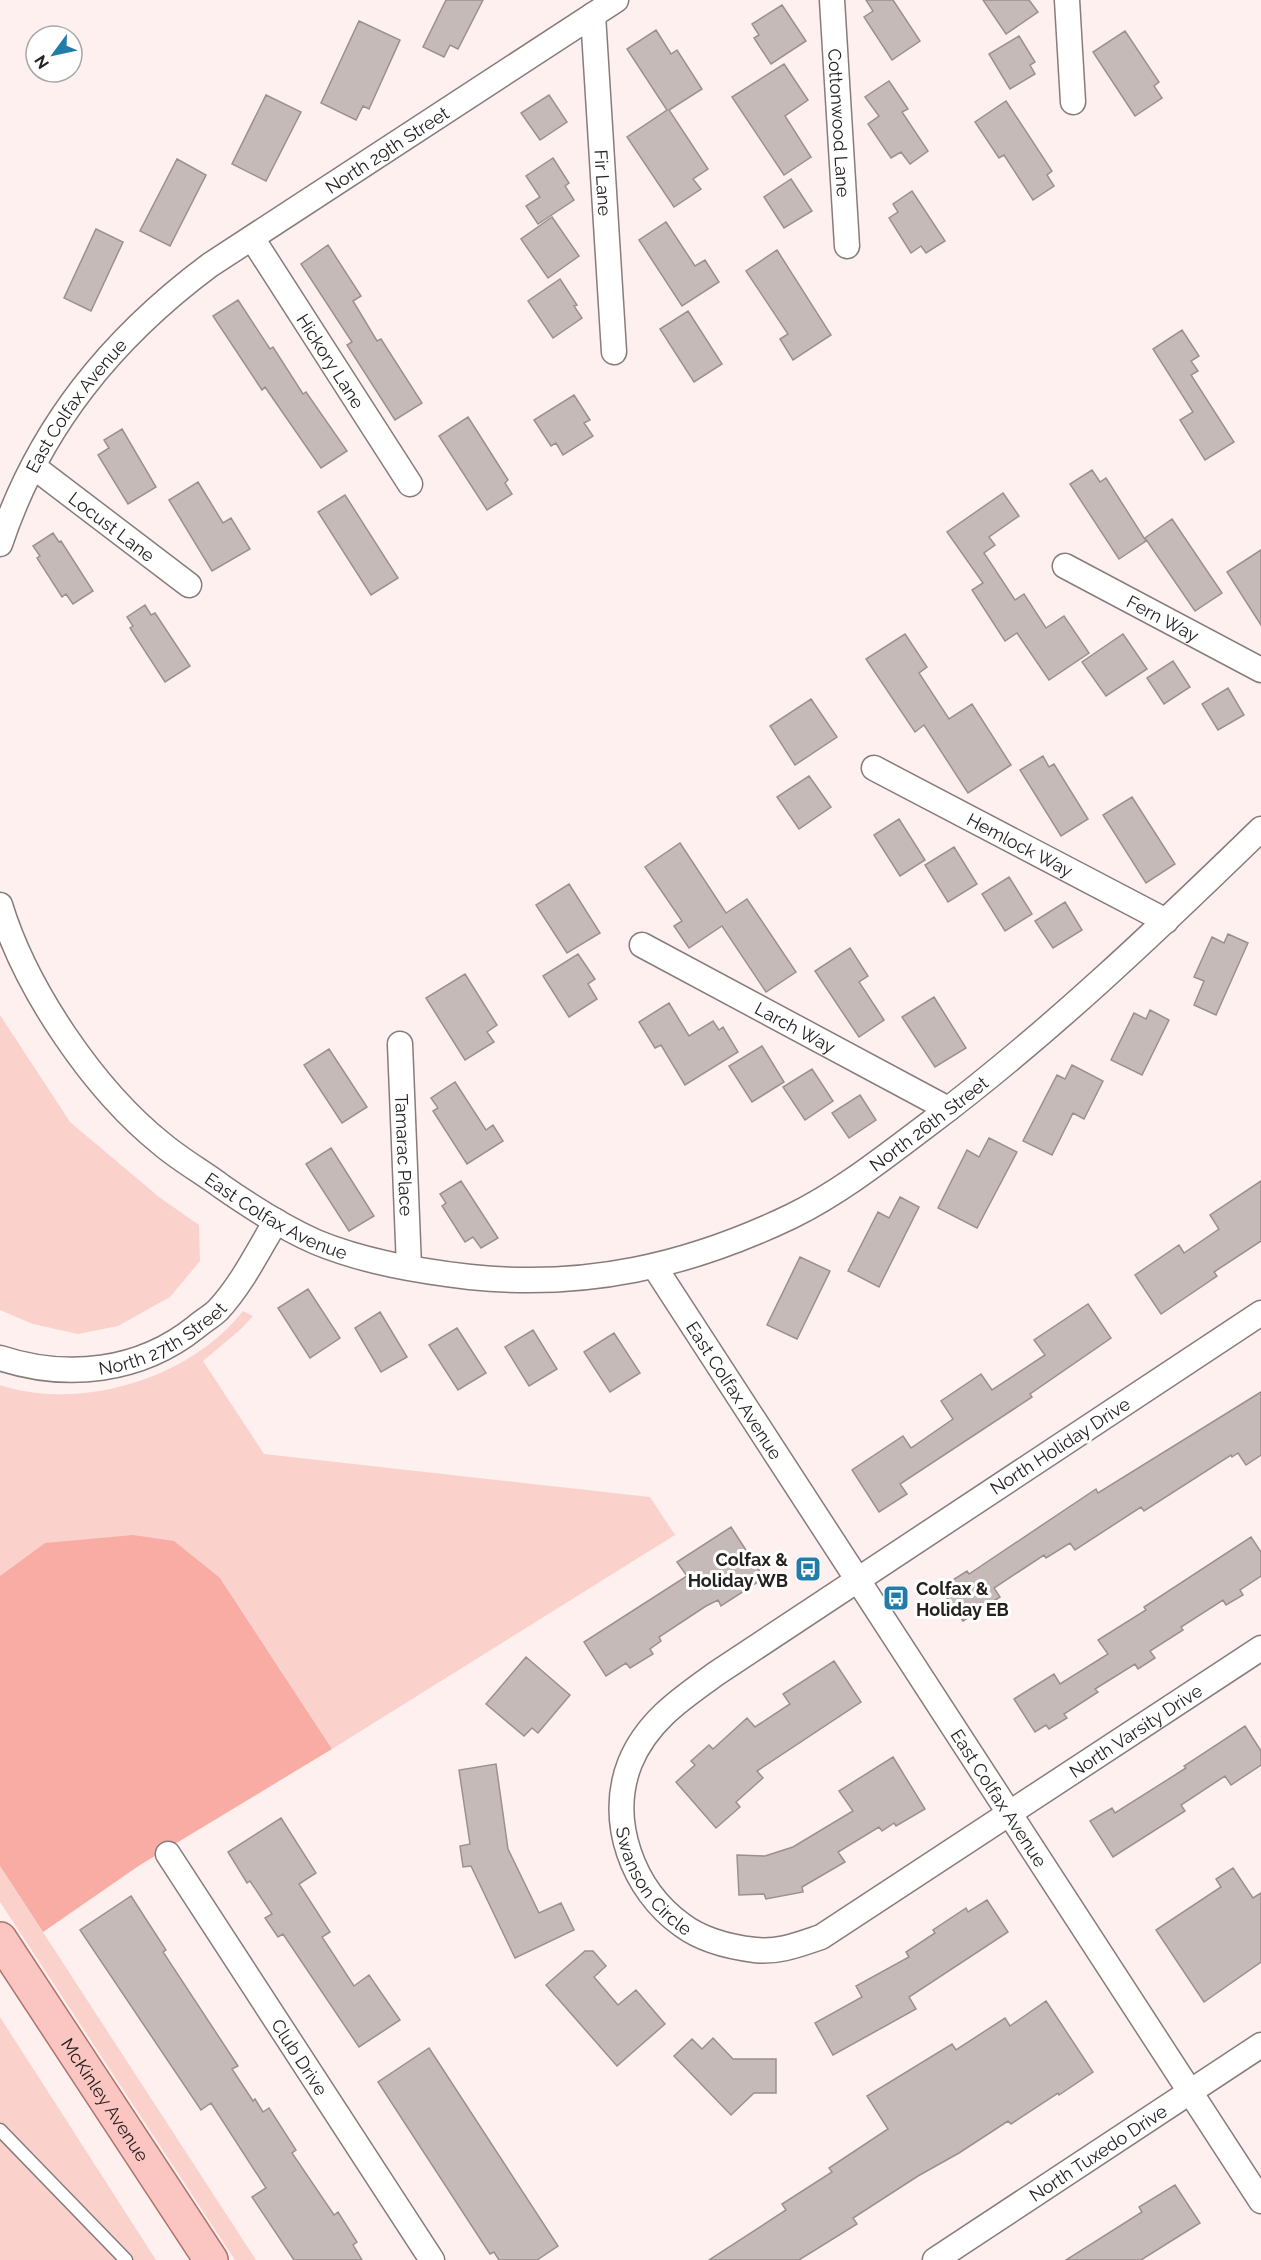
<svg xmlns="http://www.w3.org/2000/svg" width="1261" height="2260" font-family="Raleway,sans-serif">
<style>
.green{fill:#fbd1cc}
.forest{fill:#f9aca4}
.building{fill:#c6bab8;stroke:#9c908f;stroke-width:1.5}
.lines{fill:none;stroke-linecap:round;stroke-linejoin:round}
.service-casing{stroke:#877c7b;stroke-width:15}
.minor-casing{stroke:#877c7b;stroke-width:27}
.primary-casing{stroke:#ae746e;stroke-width:36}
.service{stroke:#fff;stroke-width:12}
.minor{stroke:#fff;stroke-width:24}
.primary{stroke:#fbc6c1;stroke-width:33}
.labels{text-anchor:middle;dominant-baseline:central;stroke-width:6;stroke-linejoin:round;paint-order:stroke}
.street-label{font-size:18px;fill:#262221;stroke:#fff}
.poi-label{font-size:18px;font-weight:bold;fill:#262221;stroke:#fff;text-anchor:end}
</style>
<rect width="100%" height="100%" fill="#fdf0ee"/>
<path class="green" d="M 0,1015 L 70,1122 L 159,1197 L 199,1225 L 200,1261 L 170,1297 L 118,1326 L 78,1334 L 33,1324 L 0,1310 Z
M 243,1311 L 253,1316 L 242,1328 L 203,1361 L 264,1454 L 650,1497 L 675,1535 L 332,1749 L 220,1578 L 0,1576 L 0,1385 C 81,1412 191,1378 243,1311 Z
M 0,1866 L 256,2260 L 235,2260 L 0,1902 Z
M 0,2017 L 156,2260 L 0,2260 Z"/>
<path class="forest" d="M 133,1535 L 174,1541 L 220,1578 L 332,1749 L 140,1865 L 43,1932 L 0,1866 L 0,1576 L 45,1543 Z"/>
<path class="building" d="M 446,0 L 483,0 L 458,49 L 450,45 L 444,57 L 423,47 Z
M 866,0 L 893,0 L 920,41 L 892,60 L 864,17 L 873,11 Z
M 983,0 L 1029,0 L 1038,12 L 1006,34 Z
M 782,5 L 806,41 L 771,64 L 754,38 L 759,35 L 752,24 Z
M 359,21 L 400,40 L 369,109 L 363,106 L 356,120 L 321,103 Z
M 656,30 L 671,54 L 677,50 L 702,89 L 669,110 L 708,169 L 693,179 L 701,189 L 674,207 L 627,137 L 667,110 L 627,49 Z
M 1125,31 L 1159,82 L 1154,86 L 1162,98 L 1135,116 L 1093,52 Z
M 1019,36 L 1035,62 L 1030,65 L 1035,74 L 1010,89 L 989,54 Z
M 784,64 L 808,100 L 785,116 L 811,157 L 784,175 L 732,97 Z
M 889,81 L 908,109 L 902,112 L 928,151 L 910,164 L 901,152 L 891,158 L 868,124 L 879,116 L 865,97 Z
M 266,95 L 301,112 L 266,181 L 232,164 Z
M 549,95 L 567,122 L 540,140 L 521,113 Z
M 1006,101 L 1052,171 L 1047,175 L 1054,186 L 1033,200 L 1004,155 L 999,158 L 975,122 Z
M 553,158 L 569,183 L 565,186 L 574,200 L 538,224 L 526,206 L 540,197 L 526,176 Z
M 177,159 L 206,175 L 170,246 L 140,231 Z
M 791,179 L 812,211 L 784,228 L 764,197 Z
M 912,191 L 945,241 L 926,253 L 921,246 L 911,253 L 889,218 L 898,212 L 893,204 Z
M 552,217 L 579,256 L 548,278 L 521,239 Z
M 666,222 L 695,266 L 705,260 L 719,282 L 682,306 L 639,240 Z
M 96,229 L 123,242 L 91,311 L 64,298 Z
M 328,245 L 361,296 L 353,301 L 377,341 L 381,339 L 422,403 L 395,420 L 347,345 L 352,342 L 301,264 Z
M 777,250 L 831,335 L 793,360 L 780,339 L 788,334 L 746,271 Z
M 560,279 L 577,305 L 574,306 L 582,318 L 553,338 L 528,301 Z
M 238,300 L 270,349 L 273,347 L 303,394 L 306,392 L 347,451 L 321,468 L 265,387 L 262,390 L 213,316 Z
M 688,311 L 722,364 L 694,382 L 660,329 Z
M 1182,330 L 1199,356 L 1191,361 L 1198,371 L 1191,375 L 1234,442 L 1205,460 L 1180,420 L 1193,412 L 1153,349 Z
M 574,395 L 590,420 L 584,423 L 593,436 L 563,455 L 556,443 L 551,446 L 534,420 Z
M 468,417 L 508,480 L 505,483 L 512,494 L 487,510 L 439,436 Z
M 122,429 L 156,487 L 128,504 L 98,455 L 109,448 L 104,440 Z
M 1092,470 L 1100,482 L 1106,478 L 1146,541 L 1119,559 L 1070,484 Z
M 198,482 L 223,523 L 231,518 L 250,549 L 212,571 L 169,500 Z
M 1003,493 L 1019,516 L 989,537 L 995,545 L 984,553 L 1015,600 L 1024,594 L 1046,628 L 1064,616 L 1089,653 L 1049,680 L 1017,633 L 1005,641 L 972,590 L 983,583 L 947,532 Z
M 345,495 L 398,578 L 371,595 L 318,512 Z
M 1172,519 L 1222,593 L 1195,611 L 1145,538 Z
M 53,533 L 59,542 L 61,541 L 93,591 L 73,604 L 66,594 L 62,597 L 37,558 L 40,556 L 33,546 Z
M 1261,550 L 1261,625 L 1227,572 Z
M 145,605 L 151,615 L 155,613 L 190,666 L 165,682 L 130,628 L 133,626 L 127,617 Z
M 905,634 L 927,667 L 919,673 L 949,719 L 972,704 L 1011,765 L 968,793 L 924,725 L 915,732 L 866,659 Z
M 1123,634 L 1147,669 L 1106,696 L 1082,662 Z
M 1173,661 L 1190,687 L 1164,704 L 1147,678 Z
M 1228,688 L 1244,715 L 1218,730 L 1202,704 Z
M 811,699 L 837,737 L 795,765 L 770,726 Z
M 1043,756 L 1049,767 L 1054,764 L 1088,819 L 1061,836 L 1020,770 Z
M 809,776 L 831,807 L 799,829 L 777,797 Z
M 1132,797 L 1175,864 L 1146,883 L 1103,815 Z
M 899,819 L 925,860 L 900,876 L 874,835 Z
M 680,843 L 726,913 L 747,899 L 796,972 L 766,992 L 722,926 L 689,948 L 674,926 L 682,921 L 645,867 Z
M 954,847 L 977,884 L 948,902 L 925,865 Z
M 1009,877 L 1032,914 L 1005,931 L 982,894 Z
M 569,884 L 600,933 L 567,953 L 536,905 Z
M 1065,902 L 1082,930 L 1053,948 L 1035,921 Z
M 1228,934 L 1248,943 L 1216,1015 L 1194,1005 L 1204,981 L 1194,977 L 1212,937 L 1224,943 Z
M 850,948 L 868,976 L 859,982 L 884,1020 L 859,1037 L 815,971 Z
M 578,954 L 595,979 L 588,984 L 597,999 L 569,1017 L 543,976 Z
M 465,974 L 497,1025 L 487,1032 L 494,1042 L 465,1060 L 426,998 Z
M 934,997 L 966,1048 L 935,1067 L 902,1017 Z
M 669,1003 L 689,1036 L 713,1021 L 719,1030 L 723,1027 L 738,1052 L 685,1085 L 661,1045 L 655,1048 L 639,1022 Z
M 1150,1010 L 1169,1020 L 1142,1075 L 1111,1060 L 1134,1013 L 1146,1019 Z
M 762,1046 L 784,1082 L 752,1102 L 729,1066 Z
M 329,1049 L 367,1107 L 342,1123 L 304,1065 Z
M 1072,1065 L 1103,1081 L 1084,1119 L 1073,1113 L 1052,1155 L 1023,1141 L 1057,1075 L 1065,1079 Z
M 812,1069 L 833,1101 L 805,1120 L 783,1087 Z
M 455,1082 L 486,1130 L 493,1125 L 503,1141 L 467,1164 L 433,1111 L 438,1108 L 431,1098 Z
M 860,1095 L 876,1120 L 849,1138 L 832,1113 Z
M 989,1138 L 1017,1152 L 977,1228 L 938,1208 L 967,1150 L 979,1157 Z
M 331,1148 L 374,1216 L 349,1231 L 306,1164 Z
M 461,1181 L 498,1238 L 481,1248 L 473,1237 L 465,1242 L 442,1206 L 446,1203 L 440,1194 Z
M 1261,1181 L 1261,1241 L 1214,1272 L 1217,1276 L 1161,1314 L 1135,1275 L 1179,1245 L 1184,1253 L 1219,1229 L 1210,1215 Z
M 900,1197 L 919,1207 L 879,1287 L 848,1271 L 878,1212 L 889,1218 Z
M 800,1257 L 830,1271 L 797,1339 L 767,1325 Z
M 308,1289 L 340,1338 L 310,1358 L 278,1308 Z
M 1088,1304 L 1111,1338 L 1030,1394 L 1032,1397 L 900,1484 L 907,1494 L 879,1512 L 852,1470 L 903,1436 L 911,1448 L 953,1419 L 941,1401 L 981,1374 L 992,1390 L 1045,1355 L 1034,1340 Z
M 380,1312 L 407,1357 L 381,1372 L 355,1328 Z
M 457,1328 L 486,1373 L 458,1390 L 429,1345 Z
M 533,1330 L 557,1369 L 529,1386 L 505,1347 Z
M 614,1333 L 640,1373 L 610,1392 L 584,1352 Z
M 1261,1392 L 1261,1455 L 1246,1465 L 1238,1453 L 1232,1457 L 1231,1455 L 1144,1511 L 1141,1507 L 1075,1550 L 1070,1543 L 1046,1558 L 1044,1555 L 994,1588 L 1000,1597 L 963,1621 L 943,1592 L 950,1587 L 948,1583 L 967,1571 L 969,1574 L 1096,1489 L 1098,1493 Z
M 731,1527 L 764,1578 L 721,1606 L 718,1600 L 706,1606 L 659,1637 L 661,1641 L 650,1649 L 653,1654 L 630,1668 L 626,1663 L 606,1676 L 584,1642 L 687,1576 L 677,1562 Z
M 1251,1537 L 1261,1552 L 1261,1576 L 1240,1590 L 1243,1595 L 1226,1605 L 1223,1600 L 1181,1627 L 1183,1630 L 1150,1651 L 1155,1658 L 1138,1669 L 1135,1664 L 1095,1689 L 1098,1692 L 1064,1714 L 1067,1718 L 1049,1729 L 1046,1725 L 1035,1732 L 1014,1699 L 1054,1674 L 1060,1684 L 1108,1654 L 1098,1640 L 1146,1610 L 1144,1607 Z
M 526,1657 L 570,1695 L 538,1733 L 532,1728 L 524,1736 L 486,1704 Z
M 834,1661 L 861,1702 L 757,1771 L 763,1778 L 736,1802 L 740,1807 L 716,1828 L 676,1782 L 695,1765 L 691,1761 L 709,1745 L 713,1749 L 747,1718 L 755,1727 L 790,1704 L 783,1694 Z
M 1245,1726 L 1261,1751 L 1261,1765 L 1231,1785 L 1225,1776 L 1181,1805 L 1185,1811 L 1113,1857 L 1090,1821 L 1112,1808 L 1115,1813 L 1186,1768 L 1184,1766 Z
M 893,1757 L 925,1809 L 896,1826 L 894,1823 L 882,1831 L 879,1827 L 838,1852 L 845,1862 L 802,1887 L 803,1892 L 766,1899 L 764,1894 L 739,1895 L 737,1855 L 765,1856 L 793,1847 L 853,1811 L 839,1791 Z
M 496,1764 L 508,1849 L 539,1913 L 561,1903 L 574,1930 L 515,1958 L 471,1866 L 463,1867 L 460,1846 L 470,1844 L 459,1770 Z
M 281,1818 L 316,1873 L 299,1884 L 330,1932 L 322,1937 L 354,1986 L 369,1975 L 400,2020 L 359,2047 L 283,1934 L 278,1937 L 265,1918 L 272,1914 L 250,1881 L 247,1883 L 228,1852 Z
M 1233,1868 L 1253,1898 L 1261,1893 L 1261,1962 L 1204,2002 L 1156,1930 L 1221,1887 L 1216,1879 Z
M 131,1896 L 166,1950 L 163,1952 L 238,2066 L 232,2069 L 253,2101 L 255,2099 L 263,2112 L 269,2108 L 296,2150 L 292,2153 L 334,2215 L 338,2212 L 357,2242 L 353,2245 L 362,2260 L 294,2260 L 252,2197 L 266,2188 L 211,2103 L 201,2110 L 80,1930 Z
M 987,1900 L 1008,1932 L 909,1997 L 916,2009 L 833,2055 L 815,2023 L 862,1997 L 856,1986 L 909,1957 L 906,1952 L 935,1933 L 933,1930 L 966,1908 L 968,1912 Z
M 585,1951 L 593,1951 L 606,1966 L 594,1977 L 618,2005 L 636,1990 L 665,2024 L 617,2066 L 546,1985 Z
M 1046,2001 L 1093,2072 L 1059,2095 L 1058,2093 L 1011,2124 L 1008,2121 L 959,2153 L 918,2176 L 853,2218 L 857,2224 L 799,2260 L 709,2260 L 786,2210 L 782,2204 L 832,2172 L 829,2168 L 888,2129 L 867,2096 L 952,2044 L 956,2050 L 1005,2018 L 1010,2026 Z
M 713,2038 L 733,2059 L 776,2059 L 776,2093 L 754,2093 L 731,2115 L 674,2056 L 692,2039 L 702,2049 Z
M 429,2048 L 558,2246 L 537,2260 L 499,2260 L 494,2252 L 490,2254 L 378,2082 Z
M 1175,2185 L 1200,2223 L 1141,2260 L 1066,2260 L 1142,2212 L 1139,2207 Z"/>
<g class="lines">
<g class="service-casing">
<path id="service" d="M 0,2130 L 126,2260"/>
</g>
<g class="minor-casing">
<g id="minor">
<path id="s1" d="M 832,0 L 847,246"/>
<path d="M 1067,0 L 1073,102"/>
<path id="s2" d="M 593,15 L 614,352"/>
<path id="s3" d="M 252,238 L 410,484"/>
<path id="s4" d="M 34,467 L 189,585"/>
<path id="s5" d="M 0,544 C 39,427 112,338 210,265 L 616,0"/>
<path id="s6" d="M 1065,566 L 1261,670"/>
<path id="s7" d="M 874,768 L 1166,921"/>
<path id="s8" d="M 0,905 C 26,990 94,1090 163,1145 C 181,1160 202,1172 221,1186 C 251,1207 282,1227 316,1242 C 364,1262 419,1271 470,1277 C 585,1289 688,1266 792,1216 C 841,1192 886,1156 930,1123 C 1048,1034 1155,932 1261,829"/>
<path id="s9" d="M 642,945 L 948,1109"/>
<path id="s10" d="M 400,1044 L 409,1267"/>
<path id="s11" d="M 654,1266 L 1261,2201"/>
<path id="s12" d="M 1261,1313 L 717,1673 C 682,1698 647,1721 630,1763 C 607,1821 633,1890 682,1925 C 702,1940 730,1947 755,1950 C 778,1953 800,1944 821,1937 L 1261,1648"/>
<path id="s13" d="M 0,1358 C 67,1380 140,1372 196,1327 C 203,1321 212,1316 218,1310 C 242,1284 258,1251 276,1221"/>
<path id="s14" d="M 168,1854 L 432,2260"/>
<path id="s15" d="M 935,2260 L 1261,2045"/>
</g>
</g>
<g class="primary-casing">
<g id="primary">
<path id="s16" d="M 0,1939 L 211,2260"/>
</g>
</g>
<use href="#service" class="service"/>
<use href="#minor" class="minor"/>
<use href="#primary" class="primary"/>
</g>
<defs>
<g id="bus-square" transform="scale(1.35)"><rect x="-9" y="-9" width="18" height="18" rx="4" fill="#217caa" stroke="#fff"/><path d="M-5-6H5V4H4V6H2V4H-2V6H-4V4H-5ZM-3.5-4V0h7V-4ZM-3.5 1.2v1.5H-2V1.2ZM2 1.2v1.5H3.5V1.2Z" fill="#fff"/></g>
</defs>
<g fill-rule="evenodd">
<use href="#bus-square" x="808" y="1569"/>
<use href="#bus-square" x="896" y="1598"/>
</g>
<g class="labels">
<g class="street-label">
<text stroke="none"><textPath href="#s1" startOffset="123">Cottonwood Lane</textPath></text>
<text stroke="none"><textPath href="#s5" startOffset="566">North 29th Street</textPath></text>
<text stroke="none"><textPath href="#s2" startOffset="168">Fir Lane</textPath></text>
<text stroke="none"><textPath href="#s3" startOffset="146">Hickory Lane</textPath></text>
<text stroke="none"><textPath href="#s5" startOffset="159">East Colfax Avenue</textPath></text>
<text stroke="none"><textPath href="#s4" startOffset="98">Locust Lane</textPath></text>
<text stroke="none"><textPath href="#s6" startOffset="111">Fern Way</textPath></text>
<text stroke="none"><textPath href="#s7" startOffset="165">Hemlock Way</textPath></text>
<text stroke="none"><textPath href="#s9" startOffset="174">Larch Way</textPath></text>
<text stroke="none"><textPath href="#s8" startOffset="1131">North 26th Street</textPath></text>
<text stroke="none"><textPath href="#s10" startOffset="111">Tamarac Place</textPath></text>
<text stroke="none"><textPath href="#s8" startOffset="428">East Colfax Avenue</textPath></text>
<text stroke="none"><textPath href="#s13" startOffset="171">North 27th Street</textPath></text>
<text stroke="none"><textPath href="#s11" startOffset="148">East Colfax Avenue</textPath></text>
<text transform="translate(1060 1446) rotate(-33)">North Holiday Drive</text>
<text stroke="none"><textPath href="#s12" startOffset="1484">North Varsity Drive</textPath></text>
<text stroke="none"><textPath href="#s11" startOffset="634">East Colfax Avenue</textPath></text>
<text stroke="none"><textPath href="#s12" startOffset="908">Swanson Circle</textPath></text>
<text stroke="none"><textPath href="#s14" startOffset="242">Club Drive</textPath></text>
<text stroke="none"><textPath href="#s16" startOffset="192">McKinley Avenue</textPath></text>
<text stroke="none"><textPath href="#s15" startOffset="195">North Tuxedo Drive</textPath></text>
</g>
<g class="poi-label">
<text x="788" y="1559">Colfax &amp;<tspan x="788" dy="21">Holiday WB</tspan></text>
<text x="916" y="1588" text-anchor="start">Colfax &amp;<tspan x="916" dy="21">Holiday EB</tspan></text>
</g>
</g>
<g transform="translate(54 54) rotate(237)"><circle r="28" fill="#ffffff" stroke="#a8a7a6" stroke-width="1.5"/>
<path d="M0-4.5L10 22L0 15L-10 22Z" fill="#217caa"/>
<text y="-9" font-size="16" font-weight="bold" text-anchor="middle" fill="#262221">N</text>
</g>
</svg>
